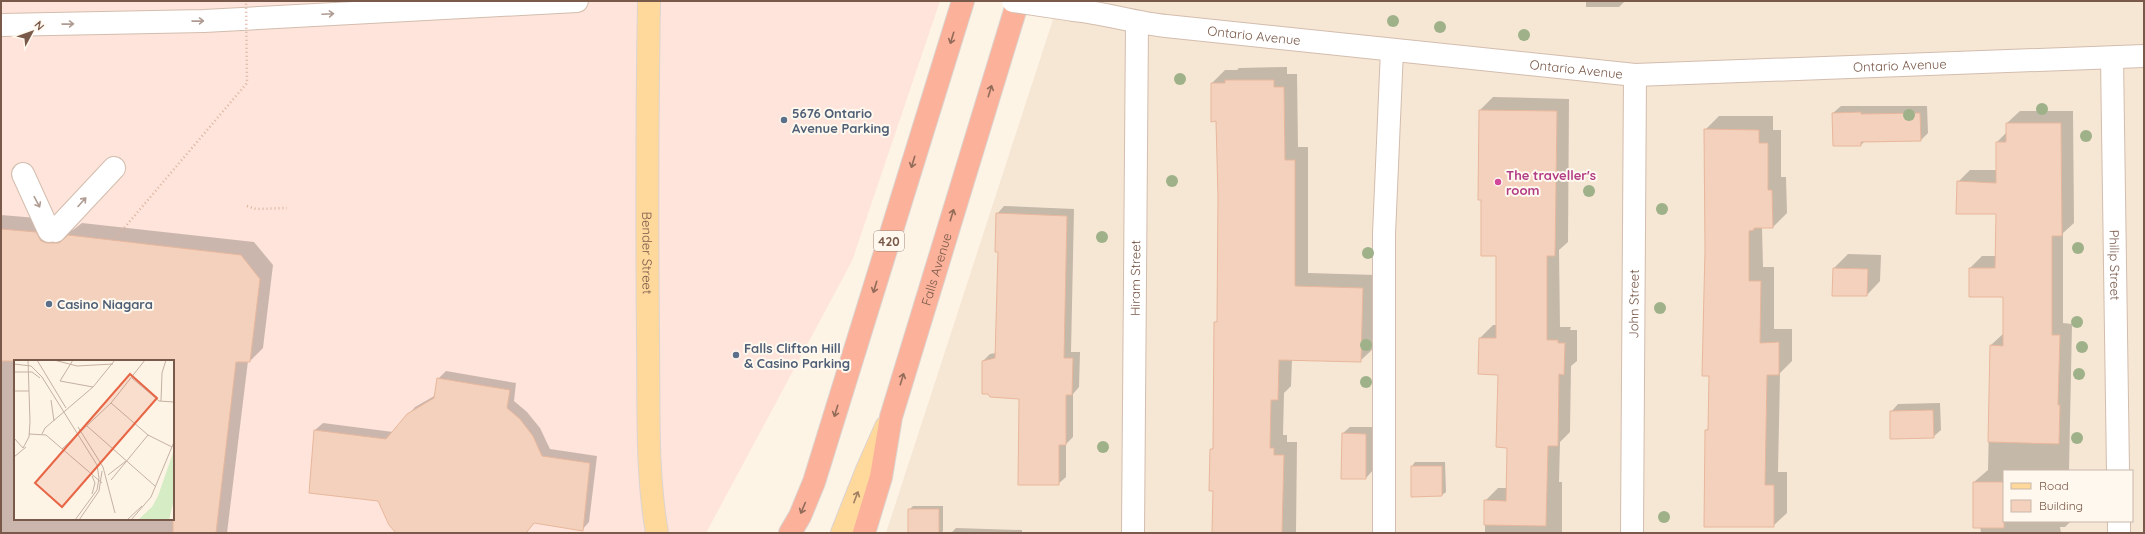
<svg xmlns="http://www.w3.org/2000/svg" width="2145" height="534" font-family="Quicksand,sans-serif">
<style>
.residential{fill:#f6e6d4;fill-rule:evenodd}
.commercial{fill:#fee4da;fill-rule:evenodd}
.shadow{fill:#0003;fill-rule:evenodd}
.building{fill:#f4d1bc;stroke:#e8b79c}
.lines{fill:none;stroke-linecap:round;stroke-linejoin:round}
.minor-casing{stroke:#d3bdae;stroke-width:24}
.major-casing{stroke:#dcd4d0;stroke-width:24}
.highway-casing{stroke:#dcd4d0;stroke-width:24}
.path{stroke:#dab49f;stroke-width:2.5;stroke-dasharray:1 3;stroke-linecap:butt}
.minor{stroke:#fff;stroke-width:22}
.major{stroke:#ffd89c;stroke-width:22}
.highway{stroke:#fbb19a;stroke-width:22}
.minor-bridge-casing{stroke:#d3bdae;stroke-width:24;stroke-linecap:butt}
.path-bridge{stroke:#dab49f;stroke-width:2.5;stroke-dasharray:1 3;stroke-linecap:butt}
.minor-bridge{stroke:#fff;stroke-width:22}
.tree{fill:#9eb189}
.oneway{stroke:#af9b92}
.oneway2{stroke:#936b59}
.oneway3{stroke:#a17f62}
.service-dot{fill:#5c6f8a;stroke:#fff8ee;stroke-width:1.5}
.hotel-dot{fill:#d1479c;stroke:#fff8ee;stroke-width:1.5}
.labels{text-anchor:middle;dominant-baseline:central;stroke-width:4;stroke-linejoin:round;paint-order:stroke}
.shield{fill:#fff8ee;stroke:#a1897a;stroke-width:1}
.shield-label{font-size:12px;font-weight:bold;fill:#795949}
.street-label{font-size:13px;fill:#795949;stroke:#fff8ee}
.service-label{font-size:13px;font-weight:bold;fill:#4e5e75;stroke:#fff8ee;text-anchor:start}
.hotel-label{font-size:13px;font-weight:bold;fill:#b23c85;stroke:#fff8ee;text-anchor:start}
.inset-road{fill:none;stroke:#c4b1a2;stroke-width:1}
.view{fill:#e76646;fill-opacity:0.15;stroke:#e76646;stroke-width:2}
.inset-edge{fill:none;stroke:#795949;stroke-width:2}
</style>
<rect width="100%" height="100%" fill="#fdf4e6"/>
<path class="residential" d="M 1059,1 L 2144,1 L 2144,533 L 886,533 ZM 2004,471 L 2132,471 L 2132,521 L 2004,521 Z"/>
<path class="commercial" d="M 1,1 L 940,1 L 852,261 L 706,533 L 1,533 ZM 15,361 L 173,361 L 173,519 L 15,519 Z"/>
<path class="shadow" d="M 1586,1 L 1625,1 L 1619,7 L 1586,7 Z
M 1287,67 L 1287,74 L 1297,74 L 1298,147 L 1308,147 L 1308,273 L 1376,275 L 1374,348 L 1360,361 L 1292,359 L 1291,386 L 1284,393 L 1283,435 L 1287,435 L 1287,442 L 1297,442 L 1296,533 L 1213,533 L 1214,490 L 1211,450 L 1214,447 L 1215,323 L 1218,320 L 1219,197 L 1217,120 L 1212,83 L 1225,70 L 1237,70 L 1239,68 Z
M 1493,97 L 1569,99 L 1568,242 L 1559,250 L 1560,327 L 1571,327 L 1570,330 L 1577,330 L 1577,361 L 1571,366 L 1570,432 L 1560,442 L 1559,482 L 1562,482 L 1562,533 L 1485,533 L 1485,501 L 1498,488 L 1507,488 L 1508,447 L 1499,374 L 1480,338 L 1493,325 L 1497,325 L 1497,255 L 1480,110 Z
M 1841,106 L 1927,106 L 1928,133 L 1921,140 L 1865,141 L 1861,145 L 1834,145 L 1833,113 Z
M 2020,111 L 2073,111 L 2074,223 L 2063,233 L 2063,323 L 2072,324 L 2069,470 L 2077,471 L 2004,471 L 2004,521 L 2071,521 L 2065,527 L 2060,527 L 2061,533 L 1981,533 L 1974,482 L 1988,470 L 1991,345 L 2004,333 L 2004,296 L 1970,268 L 1982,256 L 1996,256 L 1997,213 L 1958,182 L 1970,170 L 1997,170 L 1997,142 L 2007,132 L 2007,123 Z
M 1719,116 L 1773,116 L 1773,130 L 1781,130 L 1781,177 L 1786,177 L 1787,213 L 1773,227 L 1762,227 L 1763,267 L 1774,267 L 1774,329 L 1792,329 L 1792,361 L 1780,373 L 1778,472 L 1787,472 L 1787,513 L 1773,526 L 1706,431 L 1709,427 L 1710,375 L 1705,130 Z
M 1004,206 L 1074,209 L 1071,352 L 1080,352 L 1079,387 L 1073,394 L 1073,437 L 1066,444 L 1066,477 L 1058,484 L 1020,398 L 983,361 L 990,354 L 996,353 L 999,251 L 997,214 Z
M 1,215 L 49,219 L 61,231 L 73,230 L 82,223 L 254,242 L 273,265 L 263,348 L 250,361 L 248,361 L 227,533 L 1,533 ZM 15,361 L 173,361 L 173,519 L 15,519 Z
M 1848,254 L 1881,255 L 1880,281 L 1867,295 L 1834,268 Z
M 446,371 L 516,383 L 514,401 L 527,412 L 540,428 L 550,449 L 597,456 L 589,522 L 582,530 L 535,522 L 526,533 L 397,533 L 378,500 L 315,430 L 323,423 L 393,432 L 415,407 L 436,395 L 438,379 Z
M 1940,403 L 1941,430 L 1933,437 L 1891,412 L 1898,404 Z
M 1350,427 L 1373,427 L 1373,470 L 1366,478 L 1342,434 Z
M 1415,462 L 1445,462 L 1446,492 L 1442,495 L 1412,466 Z
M 913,506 L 943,506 L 943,531 L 941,533 L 909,533 L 909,510 Z
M 956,528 L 1022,530 L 1022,533 L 951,533 Z"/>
<path class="building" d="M 1225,80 L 1274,80 L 1274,87 L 1284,87 L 1285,160 L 1295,160 L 1295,286 L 1363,288 L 1361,362 L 1279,360 L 1278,400 L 1271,400 L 1270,448 L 1274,448 L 1274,455 L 1284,455 L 1282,533 L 1212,533 L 1213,491 L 1209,491 L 1210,449 L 1213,449 L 1214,322 L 1217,322 L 1218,197 L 1216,121 L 1211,122 L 1211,83 L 1225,83 Z
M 1479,110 L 1557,111 L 1555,256 L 1547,256 L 1547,340 L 1558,340 L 1558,343 L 1565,343 L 1564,375 L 1559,374 L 1558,446 L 1548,446 L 1546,526 L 1484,525 L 1484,500 L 1506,501 L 1507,448 L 1496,447 L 1498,375 L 1478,374 L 1479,338 L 1496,338 L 1496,256 L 1481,256 L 1481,200 L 1478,200 Z
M 1861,112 L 1861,114 L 1920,113 L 1921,141 L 1861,142 L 1861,146 L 1833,146 L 1832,113 Z
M 2006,123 L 2061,123 L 2062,236 L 2052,236 L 2052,335 L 2060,335 L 2058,405 L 2060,405 L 2059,444 L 1988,442 L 1990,345 L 2003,346 L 2003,297 L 1969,297 L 1969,268 L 1995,268 L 1996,214 L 1956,214 L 1957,181 L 1996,183 L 1996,142 L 2006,142 Z
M 1704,129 L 1759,130 L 1759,143 L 1768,143 L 1768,190 L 1772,190 L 1773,228 L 1754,228 L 1754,230 L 1749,231 L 1749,281 L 1761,281 L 1760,343 L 1779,342 L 1779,375 L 1767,375 L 1765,485 L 1774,485 L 1774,527 L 1704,527 L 1705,430 L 1708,430 L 1709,376 L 1702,376 L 1705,250 Z
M 996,213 L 1067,216 L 1064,358 L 1073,358 L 1072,395 L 1066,395 L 1066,445 L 1059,445 L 1059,485 L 1018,485 L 1019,399 L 990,397 L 988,394 L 982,394 L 982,361 L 995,358 L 998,252 L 995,252 Z
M 1,229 L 36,232 L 41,241 L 47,243 L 59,243 L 68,235 L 241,255 L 260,279 L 250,362 L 236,362 L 216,533 L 173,533 L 173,361 L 1,361 Z
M 1833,268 L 1868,269 L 1867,296 L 1832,296 Z
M 437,378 L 510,390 L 507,408 L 520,419 L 533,436 L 542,456 L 590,463 L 583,531 L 534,523 L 526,533 L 396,533 L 389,525 L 378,501 L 309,493 L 314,430 L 386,439 L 407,414 L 434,398 Z
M 1933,410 L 1934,438 L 1890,439 L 1890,411 Z
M 1342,433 L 1366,434 L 1366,479 L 1341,479 Z
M 1411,466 L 1442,466 L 1442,496 L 1411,497 Z
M 1973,482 L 2004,482 L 2004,528 L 1973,528 Z
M 908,509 L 939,509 L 939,533 L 908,533 Z"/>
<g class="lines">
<g class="minor-casing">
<g id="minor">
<path id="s1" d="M 1074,10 C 1105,13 1135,23 1166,26 L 1635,75 L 2144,56"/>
<path d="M 1,25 L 204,21 L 577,1"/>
<path id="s2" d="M 2112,58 L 2118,471"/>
<path d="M 23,174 L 49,231"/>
<path d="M 55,231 L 114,168"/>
<path d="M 2119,521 L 2119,533"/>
<path id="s3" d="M 1133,533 L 1137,23"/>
<path d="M 1384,533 L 1384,234 L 1392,50"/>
<path id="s4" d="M 1632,533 L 1635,75"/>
</g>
</g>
<g class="major-casing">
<g id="major">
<path id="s5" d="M 649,1 C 647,114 647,227 648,340 C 649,404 646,470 657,533"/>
<path d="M 842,533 L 867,470 L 886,427"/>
</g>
</g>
<g class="highway-casing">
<g id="highway">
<path d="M 790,533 L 800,516 L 814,482 L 963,1"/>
<path id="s6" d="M 864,533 L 881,477 L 891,417 L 1018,1"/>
</g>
</g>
<path class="path" d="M 247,206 L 256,209 L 287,208"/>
<use href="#minor" class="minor"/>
<use href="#major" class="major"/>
<use href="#highway" class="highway"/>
<g class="minor-bridge-casing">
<path id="minor-bridge" d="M 1013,1 L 1074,10"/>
</g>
<path class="path-bridge" d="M 114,240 L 247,83 L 246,1"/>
<use href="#minor-bridge" class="minor-bridge"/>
</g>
<g class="tree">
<circle cx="1393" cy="21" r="6"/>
<circle cx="1440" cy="27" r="6"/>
<circle cx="1524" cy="35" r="6"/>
<circle cx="1180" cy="79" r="6"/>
<circle cx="2042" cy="109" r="6"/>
<circle cx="1909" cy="115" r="6"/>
<circle cx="2086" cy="136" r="6"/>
<circle cx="1172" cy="181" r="6"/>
<circle cx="1589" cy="191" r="6"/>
<circle cx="1662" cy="209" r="6"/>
<circle cx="1102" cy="237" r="6"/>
<circle cx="2078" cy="248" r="6"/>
<circle cx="1368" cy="253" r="6"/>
<circle cx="1660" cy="308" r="6"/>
<circle cx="2077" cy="322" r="6"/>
<circle cx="1366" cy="345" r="6"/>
<circle cx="2082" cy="347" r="6"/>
<circle cx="2079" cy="374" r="6"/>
<circle cx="1366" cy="382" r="6"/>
<circle cx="2077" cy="438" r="6"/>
<circle cx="1103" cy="447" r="6"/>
<circle cx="1664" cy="517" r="6"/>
</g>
<defs><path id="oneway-shaft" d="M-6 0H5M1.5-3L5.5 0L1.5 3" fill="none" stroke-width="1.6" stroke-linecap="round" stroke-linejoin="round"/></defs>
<g class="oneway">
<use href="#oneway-shaft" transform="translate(328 14) rotate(-3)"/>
<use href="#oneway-shaft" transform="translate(198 21) rotate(-1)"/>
<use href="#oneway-shaft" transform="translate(68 24) rotate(-1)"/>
<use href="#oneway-shaft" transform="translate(37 202) rotate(62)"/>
<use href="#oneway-shaft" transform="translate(82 202) rotate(-48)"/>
</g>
<g class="oneway2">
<use href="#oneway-shaft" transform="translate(952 38) rotate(107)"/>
<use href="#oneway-shaft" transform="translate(990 91) rotate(-73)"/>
<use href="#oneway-shaft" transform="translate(913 162) rotate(107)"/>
<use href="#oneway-shaft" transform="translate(952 215) rotate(-73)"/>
<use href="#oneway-shaft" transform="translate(875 287) rotate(107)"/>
<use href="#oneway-shaft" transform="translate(902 379) rotate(-73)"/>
<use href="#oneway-shaft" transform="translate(836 411) rotate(107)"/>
<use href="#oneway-shaft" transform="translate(803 508) rotate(113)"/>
</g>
<use class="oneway3" href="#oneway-shaft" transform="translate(856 497) rotate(-69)"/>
<g class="service-dot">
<circle cx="784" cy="120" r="4"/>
<circle cx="49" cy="304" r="4"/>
<circle cx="736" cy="355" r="4"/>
</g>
<circle class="hotel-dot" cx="1498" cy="182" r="4"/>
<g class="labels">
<rect class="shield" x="874" y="231" width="30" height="20" rx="3"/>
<g class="shield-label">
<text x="889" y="241">420</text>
</g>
<g class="street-label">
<text stroke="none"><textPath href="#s1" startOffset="182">Ontario Avenue</textPath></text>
<text stroke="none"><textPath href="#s1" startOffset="830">Ontario Avenue</textPath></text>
<text stroke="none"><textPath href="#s1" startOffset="506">Ontario Avenue</textPath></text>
<text stroke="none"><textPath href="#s5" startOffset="252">Bender Street</textPath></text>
<text stroke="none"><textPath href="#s2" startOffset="207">Philip Street</textPath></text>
<text stroke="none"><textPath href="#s6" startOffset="274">Falls Avenue</textPath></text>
<text stroke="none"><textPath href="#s3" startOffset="255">Hiram Street</textPath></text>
<text stroke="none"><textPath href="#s4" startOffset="229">John Street</textPath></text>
</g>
<g class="service-label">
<text x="792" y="113">5676 Ontario<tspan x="792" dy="15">Avenue Parking</tspan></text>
<text x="57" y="304">Casino Niagara</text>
<text x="744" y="348">Falls Clifton Hill<tspan x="744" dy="15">&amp; Casino Parking</tspan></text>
</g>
<g class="hotel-label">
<text x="1506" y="175">The traveller's<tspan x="1506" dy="15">room</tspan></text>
</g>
</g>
<g transform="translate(14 360)">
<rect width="160" height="160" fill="#fdf4e6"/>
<path d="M 160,90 L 160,139 L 155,160 L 124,160 L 138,147 L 144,136 Z" fill="#d5ecc4"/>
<path class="inset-road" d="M 23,0 L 52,48M 40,0 L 63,6 L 99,4M 59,0 L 46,21 L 79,27M 0,4 L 17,6 L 28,17 L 83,105 L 85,118 L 83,130 L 61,160M 0,12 L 18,12 L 26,18M 118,18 L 145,41 L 160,42M 0,31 L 15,31M 37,40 L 40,61M 147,41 L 148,13 L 152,0M 97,43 L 134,75 L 158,87M 73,66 L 141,126M 64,67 L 89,107 L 101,153M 15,74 L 32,75 L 88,123M 28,74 L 31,68 L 79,27 L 101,0M 0,78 L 9,88M 9,88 L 15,77 L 16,62 L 14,0M 48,89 L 97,43 L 131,0M 0,97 L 12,87M 94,115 L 112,101M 78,116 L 81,123 L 78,134M 97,120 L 134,75M 65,160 L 85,131 L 88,111M 113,160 L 128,146M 117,160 L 137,137 L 160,82"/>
<path class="view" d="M 116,14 L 143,38 L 48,147 L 21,123 Z"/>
<rect width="160" height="160" class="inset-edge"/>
</g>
<rect width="2145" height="534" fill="none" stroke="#795949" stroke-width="4"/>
<rect x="2003" y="470" width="130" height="52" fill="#fff8ee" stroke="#c9b8ac"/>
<rect x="2011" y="483" width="20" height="6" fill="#ffd89c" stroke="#c9b8ac"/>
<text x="2039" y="490" font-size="12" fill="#795949">Road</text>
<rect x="2011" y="500" width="20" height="12" fill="#f4d1bc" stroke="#c9b8ac"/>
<text x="2039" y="510" font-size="12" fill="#795949">Building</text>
<g transform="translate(32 32) rotate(49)" stroke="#fff8ee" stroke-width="3" paint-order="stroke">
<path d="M0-3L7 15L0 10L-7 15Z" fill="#795949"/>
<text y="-6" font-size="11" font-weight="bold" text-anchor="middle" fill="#795949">N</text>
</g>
</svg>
